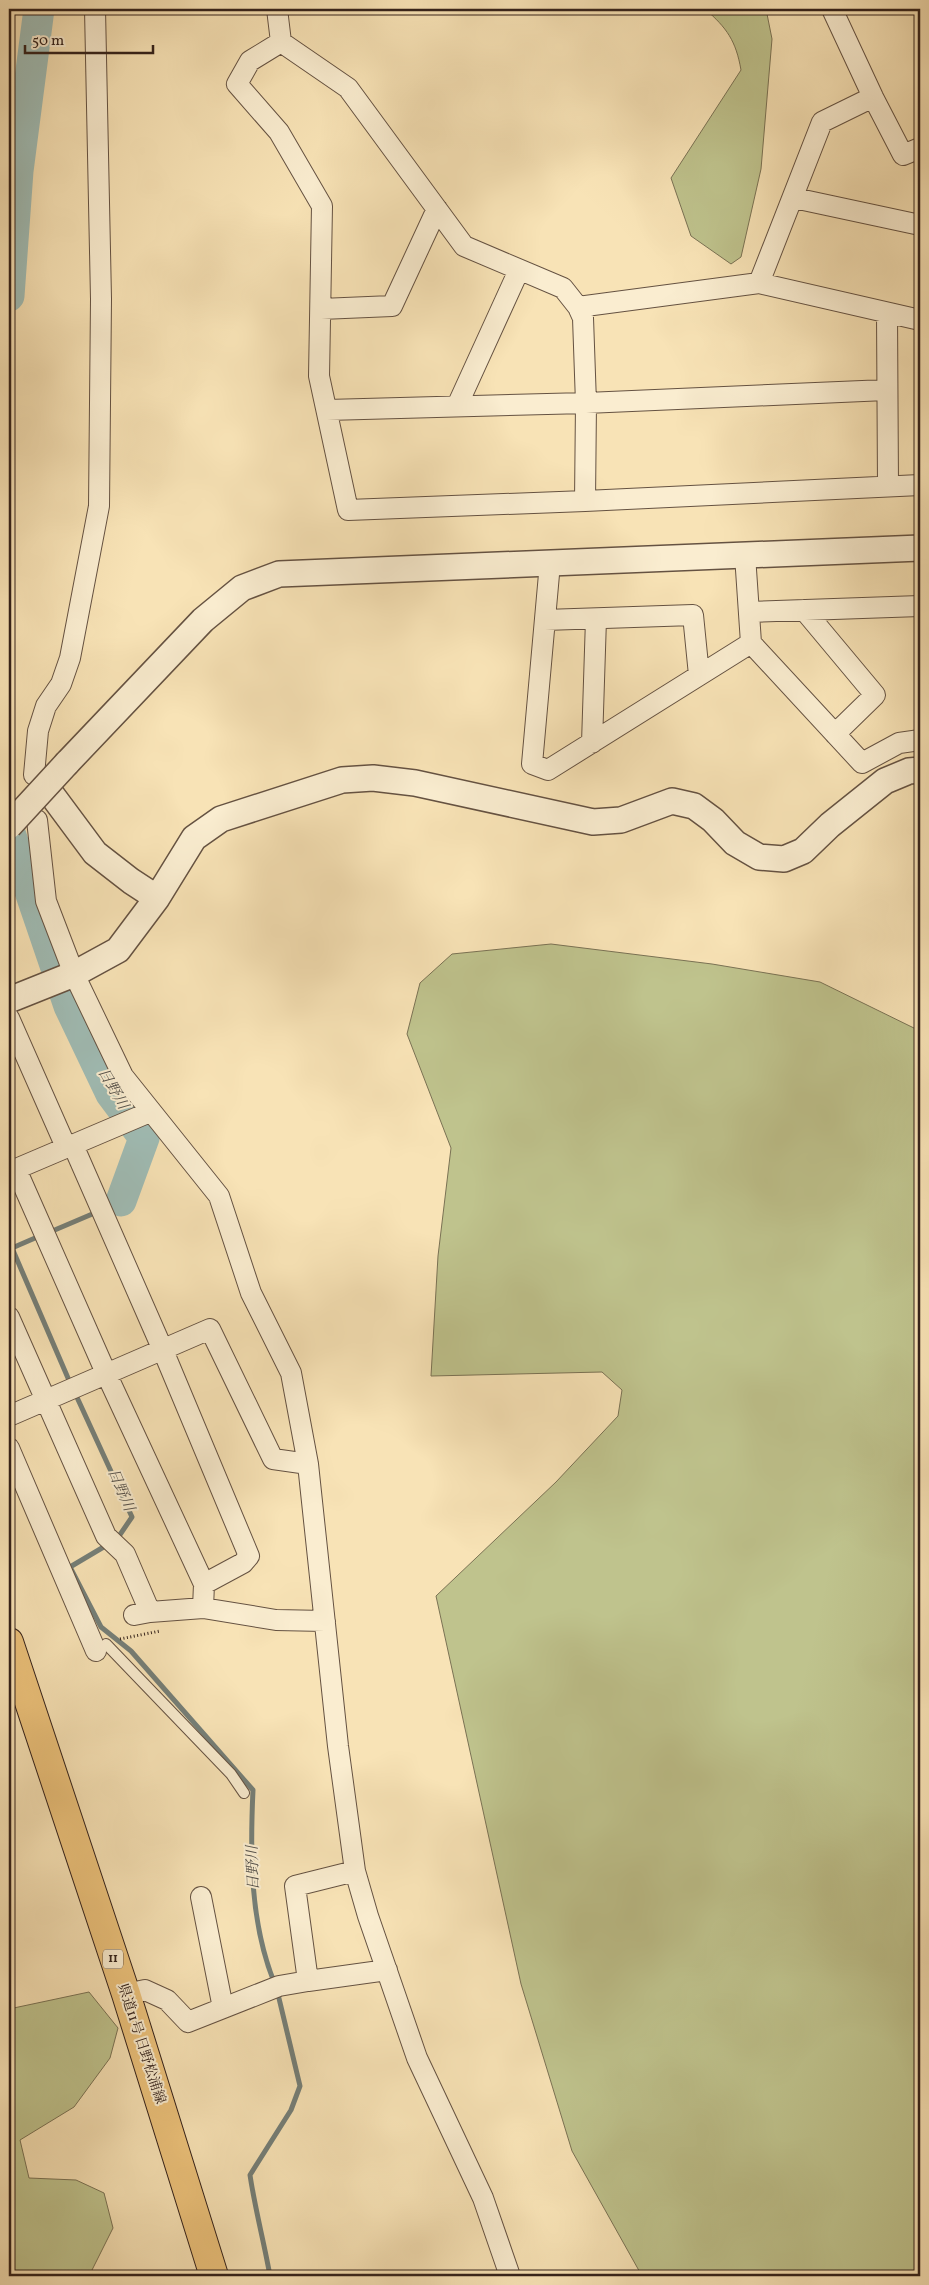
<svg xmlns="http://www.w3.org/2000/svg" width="929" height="2285" font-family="Vollkorn,'Noto Serif JP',serif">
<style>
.green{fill:#bfc38d;stroke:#7a7254}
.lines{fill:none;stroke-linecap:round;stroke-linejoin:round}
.stream{stroke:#757f78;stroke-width:5}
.river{stroke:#a0bdb6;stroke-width:31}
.service-casing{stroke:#655242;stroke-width:12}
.minor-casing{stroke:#655242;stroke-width:22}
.tertiary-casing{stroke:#655242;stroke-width:28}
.primary-casing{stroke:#34221b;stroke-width:30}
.path{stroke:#34221b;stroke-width:3;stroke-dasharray:1 2.5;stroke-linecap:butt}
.service{stroke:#faedd0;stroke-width:10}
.minor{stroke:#faedd0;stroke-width:20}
.tertiary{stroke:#faedd0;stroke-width:25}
.primary{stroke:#ecc27b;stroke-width:28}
.tertiary-bridge-casing{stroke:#655242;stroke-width:28;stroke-linecap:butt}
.tertiary-bridge{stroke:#faedd0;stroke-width:25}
.labels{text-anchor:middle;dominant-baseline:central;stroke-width:4;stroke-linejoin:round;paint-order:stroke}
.shield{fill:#faedd0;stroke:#6f5f51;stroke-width:1}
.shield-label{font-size:12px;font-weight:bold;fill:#34221b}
.street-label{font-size:14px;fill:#34221b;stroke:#faedd0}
.water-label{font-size:15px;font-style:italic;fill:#54504a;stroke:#faedd0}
</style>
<rect width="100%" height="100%" fill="#f8e3b6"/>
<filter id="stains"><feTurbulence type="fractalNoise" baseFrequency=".004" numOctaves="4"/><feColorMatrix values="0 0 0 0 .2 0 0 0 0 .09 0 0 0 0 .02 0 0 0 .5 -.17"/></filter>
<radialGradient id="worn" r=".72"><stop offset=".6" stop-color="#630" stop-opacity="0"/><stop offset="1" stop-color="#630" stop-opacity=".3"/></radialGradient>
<path class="green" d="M 705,9 L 766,9 L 772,39 L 761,169 L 741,257 L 731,264 L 691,236 L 671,178 L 741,70 C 736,41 727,28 705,9 Z
M 551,944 L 712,964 L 820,982 L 920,1031 L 920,2276 L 642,2276 L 572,2151 L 521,1984 L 436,1596 L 556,1482 L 618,1416 L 622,1390 L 602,1372 L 431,1376 L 438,1256 L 451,1148 L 407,1034 L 420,983 L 452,954 Z
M 89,1992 L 118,2028 L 110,2058 L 74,2107 L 20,2140 L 29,2178 L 76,2180 L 104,2193 L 113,2228 L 89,2276 L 9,2276 L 9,2009 Z"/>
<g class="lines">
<path class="stream" d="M 105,1208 L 121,1201
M 50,1232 L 97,1212
M 42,1235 L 12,1248 L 71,1385
M 75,1393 L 132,1517 L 117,1539
M 107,1545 L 70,1567 L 101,1627 L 131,1651 L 253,1790 C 250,1854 250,1922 274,1982
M 270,2276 C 264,2242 255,2209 250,2175 L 291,2110 L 300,2086 L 277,1990"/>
<path class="river" d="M 9,296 L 18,171 L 39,9
M 9,830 L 69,1006 L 111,1094 L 144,1138 L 121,1201"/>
<g class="service-casing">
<path id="service" d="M 106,1644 L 231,1774 L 244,1793"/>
</g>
<g class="minor-casing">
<path id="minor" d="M 277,9 L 281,42
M 832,9 L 873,97 L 903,155 L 920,148
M 794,198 L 920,225
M 759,283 L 822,122 L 873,97
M 578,307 L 759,283 L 920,320
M 321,309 L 392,306 L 437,209
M 887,313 L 888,486
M 457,406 L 519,270
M 327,410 L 586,403 L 886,390
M 585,501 L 586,403 L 583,318 L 578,307 L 563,288 L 464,246 L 348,88 L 281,42 L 250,61 L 237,84 L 279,132 L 322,206 L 319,376 L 348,510 L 585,501 L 920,485
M 745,555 L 751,643 L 862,763 L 899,743 L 920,740
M 550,563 L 532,764 L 548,770 L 751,643
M 804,610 L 875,695 L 835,734
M 749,612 L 920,606
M 545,620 L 693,615 L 699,675
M 592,743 L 596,619
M 34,775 L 38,731 L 46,706 L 61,684 L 70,658 L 99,506 L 101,299 L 95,9
M 37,820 L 46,901 L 74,974 L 123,1076 L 219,1196 L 251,1293 L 291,1373 L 308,1464 L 338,1746 L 355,1871 L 368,1916 L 417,2058 L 483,2198 L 510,2276
M 9,1018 L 66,1147
M 73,1145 L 162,1348 L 249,1556 L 243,1563 L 204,1584
M 16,1169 L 106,1373 L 204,1584 L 203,1608
M 9,1172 L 150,1112
M 9,1317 L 106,1536 L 125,1554 L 150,1612
M 9,1416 L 210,1329 L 273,1459 L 308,1464
M 9,1448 L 96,1651
M 134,1615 L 150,1612 L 203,1608 L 276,1620 L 325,1621
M 201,1897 L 223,2008
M 308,1981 L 387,1970
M 126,1994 L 145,1990 L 167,2000 L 188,2022 L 279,1986 L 308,1981 L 295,1886 L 355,1871"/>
</g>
<g class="tertiary-casing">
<path id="tertiary" d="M 67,763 L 203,620 L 242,588 L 279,574 L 920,548
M 46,787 L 95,853 L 131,881 L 157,898
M 9,1000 L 74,974 L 118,950 L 157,898 L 194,838 L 221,819 L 342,780 L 373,778 L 415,783 L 593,822 L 621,820 L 672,801 L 694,806 L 713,820 L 735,843 L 759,857 L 784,859 L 803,851 L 830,825 L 885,781 L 909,771 L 920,770"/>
</g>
<g class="primary-casing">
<path id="primary" d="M 9,1642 L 126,1994 L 214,2276"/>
</g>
<path class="path" d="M 120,1639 L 160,1631"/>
<use href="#service" class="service"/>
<use href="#minor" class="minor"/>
<use href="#tertiary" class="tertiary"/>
<use href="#primary" class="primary"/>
<g class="tertiary-bridge-casing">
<path id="tertiary-bridge" d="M 9,826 L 67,763"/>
</g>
<use href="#tertiary-bridge" class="tertiary-bridge"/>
</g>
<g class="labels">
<rect class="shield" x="103" y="1949.5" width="20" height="19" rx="4"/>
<g class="shield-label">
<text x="113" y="1959">11</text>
</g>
<g class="street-label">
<text transform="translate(141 2044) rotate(72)">県道11号 日野松浦線</text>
</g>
<g class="water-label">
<text transform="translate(112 1089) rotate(60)">日野川</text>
<text transform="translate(120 1490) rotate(67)">日野川</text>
<text transform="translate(254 1868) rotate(-92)">日野川</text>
</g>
</g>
<rect width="929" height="2285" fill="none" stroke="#f8e3b6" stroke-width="30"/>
<rect x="10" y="10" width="909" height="2265" fill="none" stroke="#34221b" stroke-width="2.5"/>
<rect x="15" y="15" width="899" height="2255" fill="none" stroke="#34221b"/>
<path d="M25 45v8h128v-8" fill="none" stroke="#34221b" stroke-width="2.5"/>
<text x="32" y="45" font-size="15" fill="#34221b" stroke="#faedd0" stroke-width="4" paint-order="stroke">50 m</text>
<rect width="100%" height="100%" filter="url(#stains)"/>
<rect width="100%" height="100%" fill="url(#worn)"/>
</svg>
